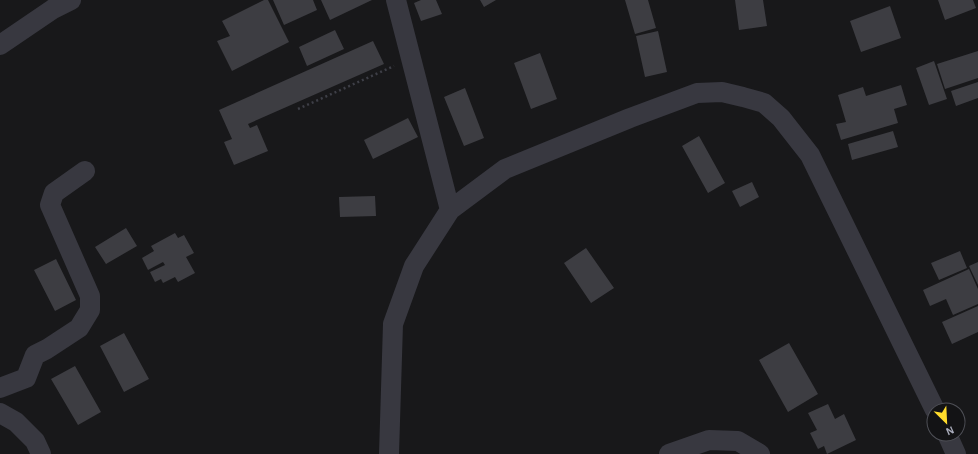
<svg xmlns="http://www.w3.org/2000/svg" width="978" height="454" font-family="'Alegreya Sans',sans-serif">
<style>
.building{fill:#3d3d42}
.lines{fill:none;stroke-linecap:round;stroke-linejoin:round}
.path{stroke:#3e3f47;stroke-width:2.5;stroke-dasharray:2 3;stroke-linecap:butt}
.minor{stroke:#383840;stroke-width:20}
</style>
<rect width="100%" height="100%" fill="#18181a"/>
<path class="building" d="M 264,0 L 268,0 L 289,42 L 232,71 L 217,41 L 230,36 L 222,21 Z
M 273,0 L 313,0 L 317,10 L 284,25 Z
M 321,0 L 372,0 L 330,20 Z
M 421,0 L 436,0 L 442,14 L 421,21 L 414,3 Z
M 480,0 L 496,0 L 484,7 Z
M 625,0 L 648,0 L 656,28 L 635,34 Z
M 735,0 L 763,0 L 767,26 L 739,30 Z
M 938,0 L 973,0 L 976,8 L 945,20 Z
M 890,6 L 901,38 L 861,52 L 850,21 Z
M 335,30 L 344,49 L 307,66 L 299,47 Z
M 658,31 L 667,72 L 645,77 L 636,36 Z
M 373,41 L 384,64 L 248,124 L 250,128 L 257,125 L 268,151 L 234,165 L 224,142 L 232,139 L 219,110 Z
M 978,51 L 978,78 L 945,89 L 937,64 Z
M 540,53 L 557,99 L 531,109 L 514,63 Z
M 934,61 L 947,99 L 929,105 L 916,68 Z
M 978,82 L 978,98 L 956,106 L 951,91 Z
M 901,85 L 907,105 L 894,109 L 898,123 L 841,140 L 836,124 L 846,122 L 838,95 L 863,87 L 866,96 Z
M 465,88 L 484,138 L 464,146 L 444,97 Z
M 408,118 L 418,137 L 373,159 L 364,140 Z
M 893,131 L 898,147 L 852,160 L 848,144 Z
M 699,136 L 725,183 L 708,193 L 682,146 Z
M 752,182 L 759,197 L 740,207 L 732,191 Z
M 375,196 L 376,216 L 340,217 L 339,197 Z
M 126,228 L 137,246 L 106,264 L 95,247 Z
M 175,233 L 178,238 L 184,235 L 194,253 L 186,257 L 195,273 L 178,282 L 175,277 L 163,283 L 161,279 L 155,282 L 150,272 L 165,265 L 163,262 L 148,270 L 142,258 L 154,251 L 151,246 Z
M 586,248 L 614,288 L 591,303 L 564,263 Z
M 960,251 L 967,268 L 939,280 L 931,263 Z
M 56,259 L 76,300 L 55,311 L 34,270 Z
M 978,262 L 978,285 L 969,266 Z
M 969,269 L 978,289 L 978,304 L 953,315 L 946,299 L 930,306 L 923,290 Z
M 978,306 L 978,332 L 952,344 L 942,322 Z
M 124,333 L 149,379 L 124,392 L 100,346 Z
M 789,343 L 818,394 L 788,412 L 759,360 Z
M 75,366 L 101,412 L 78,425 L 51,379 Z
M 828,404 L 835,419 L 844,414 L 856,440 L 827,454 L 824,446 L 818,449 L 810,433 L 817,430 L 808,413 Z"/>
<g class="lines">
<path class="path" d="M 298,109 L 394,66"/>
<path class="minor" d="M 396,0 L 450,210
M 0,45 L 53,9 L 71,0
M 0,388 L 26,378 L 35,355 L 47,349 L 79,328 L 90,310 L 90,296 L 50,205 L 54,193 L 85,171
M 0,413 L 16,422 L 35,441 L 41,454
M 947,434 L 956,454
M 389,454 L 393,324 L 414,266 L 450,210 L 505,169 L 630,118 L 697,93 L 722,92 L 743,97 L 764,103 L 781,118 L 810,155 L 935,410
M 669,454 L 709,440 L 738,441 L 760,454"/>
</g>
<g transform="translate(946 422) rotate(156)"><circle r="19" fill="#131315" stroke="#4f5057"/>
<path d="M0-3L7 15L0 10L-7 15Z" fill="#ffdb2b"/>
<text y="-6" font-size="11" font-weight="bold" text-anchor="middle" fill="#a9acbb">N</text>
</g>
</svg>
